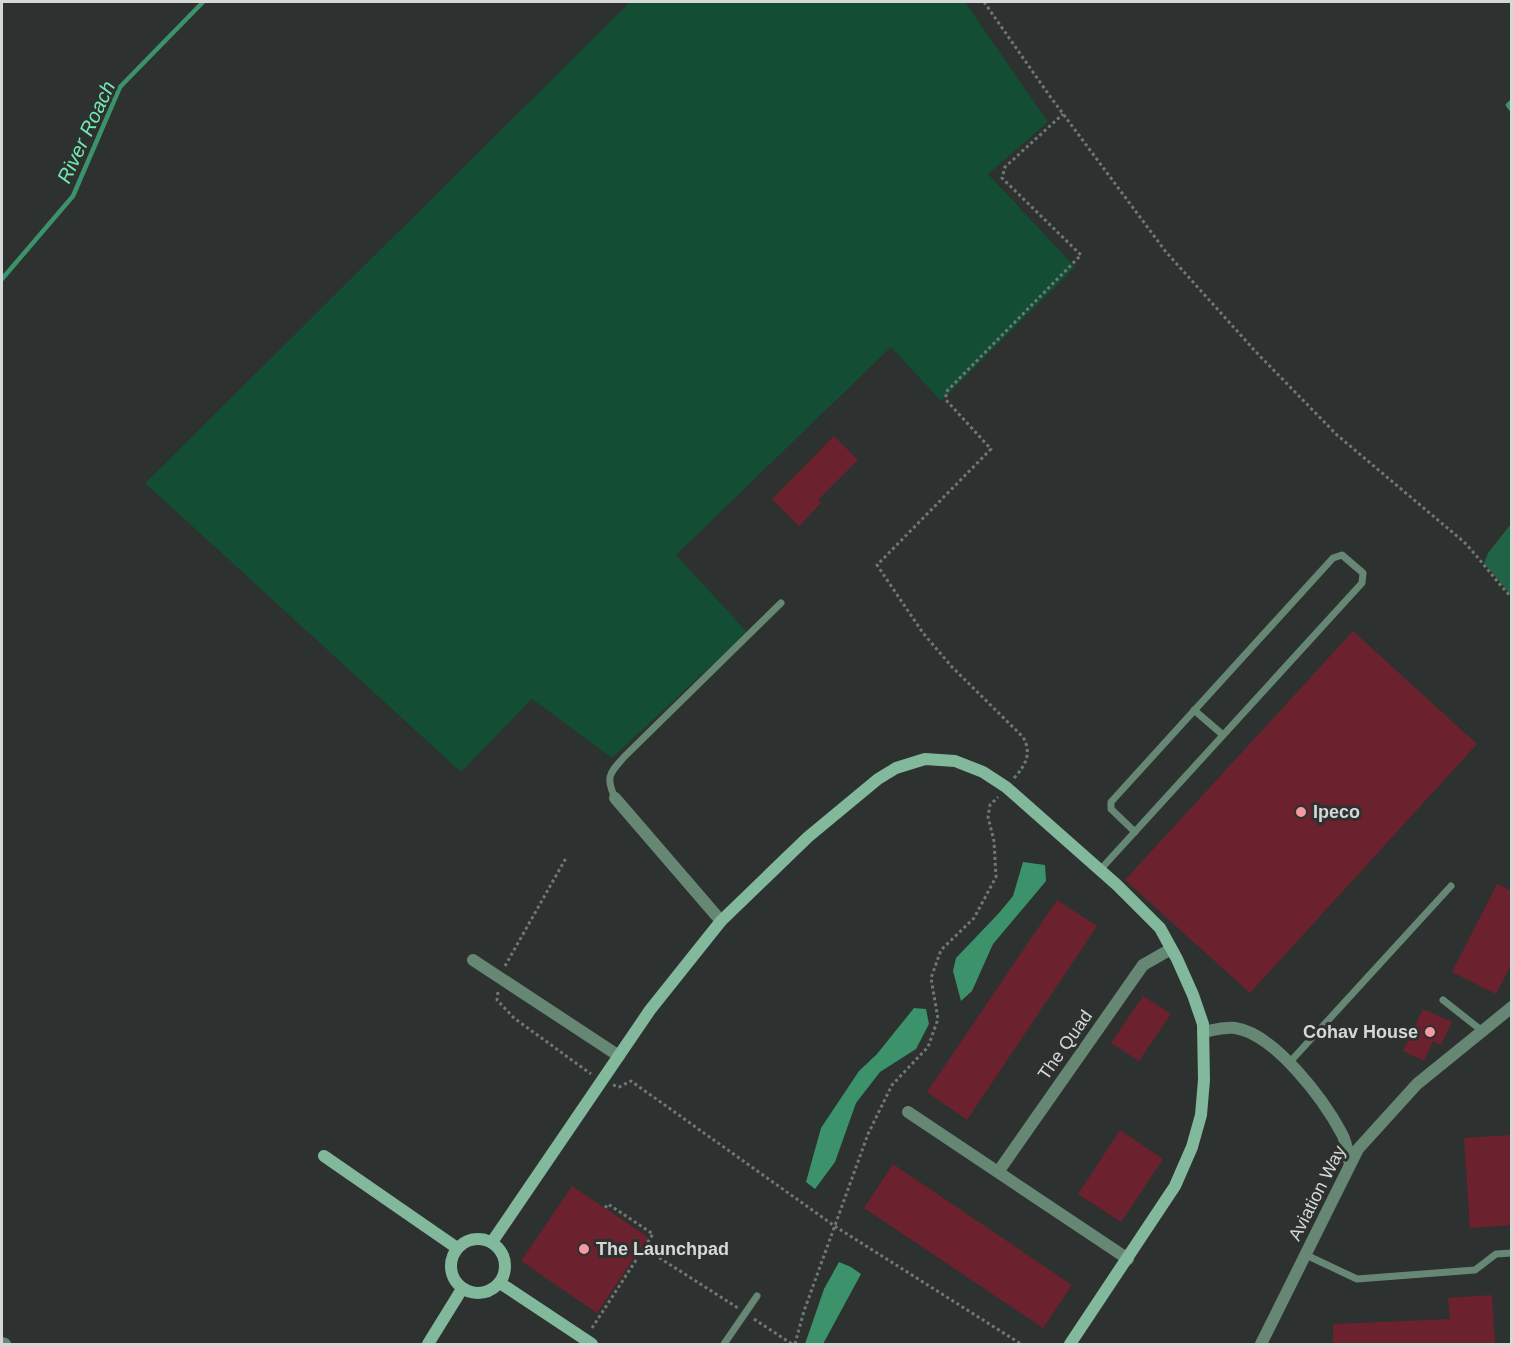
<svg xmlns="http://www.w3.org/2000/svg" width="1513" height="1346" font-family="Arial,sans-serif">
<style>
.green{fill:#124d34}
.forest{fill:#216345}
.water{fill:#3c926a}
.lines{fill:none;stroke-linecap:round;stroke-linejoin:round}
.stream{stroke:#3c926a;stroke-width:4.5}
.building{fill:#6c222e}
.path{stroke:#727674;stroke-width:3;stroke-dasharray:3 3;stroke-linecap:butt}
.lane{stroke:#658774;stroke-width:7}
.street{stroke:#658774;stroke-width:12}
.secondary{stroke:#82b89b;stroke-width:12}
.poi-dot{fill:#f49aa1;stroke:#2d312f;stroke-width:2}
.labels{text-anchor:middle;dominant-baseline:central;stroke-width:6;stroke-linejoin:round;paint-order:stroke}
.poi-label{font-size:18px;font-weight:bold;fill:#d6d8d7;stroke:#2d312f;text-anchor:start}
.street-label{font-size:18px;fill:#d6d8d7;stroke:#2d312f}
.water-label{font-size:20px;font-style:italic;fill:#74e9b1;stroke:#2d312f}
</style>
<rect width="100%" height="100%" fill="#2d312f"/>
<path class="green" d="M 630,2 L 965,2 L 1048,122 L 988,174 L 1075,267 L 941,401 L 891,347 L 676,555 L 747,632 L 612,758 L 532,699 L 461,772 L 145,483 Z"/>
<path class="forest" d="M 1511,524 L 1511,595 L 1484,563 L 1488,553 Z"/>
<path class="water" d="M 1023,862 L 1045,865 L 1046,881 L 993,944 L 972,991 L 961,1001 L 953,971 L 956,958 L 999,913 L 1013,896 Z
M 914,1008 L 926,1009 L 929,1024 L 916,1049 L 880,1072 L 856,1103 L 835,1162 L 815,1189 L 806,1182 L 821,1128 L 859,1071 L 877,1054 Z
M 839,1262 L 851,1267 L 861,1274 L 823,1344 L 805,1344 L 824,1289 Z"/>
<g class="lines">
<path class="stream" d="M 1512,101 L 1508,105 L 1512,110
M 2,279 L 73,196 L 120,87 L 203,2"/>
</g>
<path class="building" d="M 834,436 L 858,460 L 818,500 L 821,503 L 799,526 L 772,499 Z
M 1353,631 L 1477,744 L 1250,993 L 1125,880 Z
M 1497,884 L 1512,891 L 1512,963 L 1496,994 L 1452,972 Z
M 1057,900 L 1097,926 L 967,1120 L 927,1092 Z
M 1143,996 L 1171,1014 L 1139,1061 L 1111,1043 Z
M 1423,1009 L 1452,1022 L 1441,1045 L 1433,1041 L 1424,1061 L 1403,1051 Z
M 1120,1130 L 1163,1159 L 1121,1222 L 1078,1194 Z
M 1512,1135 L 1512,1225 L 1470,1228 L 1464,1138 Z
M 893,1164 L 1072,1285 L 1043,1328 L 864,1208 Z
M 572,1186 L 648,1237 L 597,1313 L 521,1261 Z
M 1492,1295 L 1495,1344 L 1333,1344 L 1333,1324 L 1450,1319 L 1448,1298 Z"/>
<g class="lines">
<path class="path" d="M 984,2 L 1049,95 L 1166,252 L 1256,352 L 1337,435 L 1464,542 C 1481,560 1495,580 1512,598
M 1014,778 C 1026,765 1032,753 1023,737 L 952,667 L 923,633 L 877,565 L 991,449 L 946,400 L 946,392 L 1081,255 L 1002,178 L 1005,167 L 1063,114
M 505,966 L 566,858
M 498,992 L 497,1000 L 514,1018 L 591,1074
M 613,1085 L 619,1087 L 631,1081 L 836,1227 L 1021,1344
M 644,1248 L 738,1308
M 754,1319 L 792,1344
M 592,1328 L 653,1234 L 608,1204 L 605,1208
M 795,1344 L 804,1311 L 868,1134 L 892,1085 L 928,1047 L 938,1019 L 931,978 L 941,950 L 974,918 L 996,877 L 994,841 L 988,817 L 990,805 L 998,797"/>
<path class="lane" d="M 1194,710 L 1223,735
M 615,798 C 605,776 610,773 624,757 L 781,603
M 1100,870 L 1362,583 L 1363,573 L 1342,555 L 1333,558 L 1111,802 L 1111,809 L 1135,832
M 1443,1000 L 1481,1030
M 1289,1063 L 1451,886
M 1306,1255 L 1357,1279 L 1475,1270 L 1496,1254 L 1512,1253
M 724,1344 L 757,1296"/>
<path class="street" d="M 615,798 L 721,921
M 473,960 L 619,1056
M 1203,1032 C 1213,1030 1225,1027 1235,1028 C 1275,1034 1324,1100 1342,1134 C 1347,1143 1348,1155 1350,1165
M 908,1112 L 1128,1259
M 998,1172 L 1143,965 L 1171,949
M 2,1343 L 5,1344
M 1261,1344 L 1358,1149 L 1417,1084 L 1512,1007"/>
<path class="secondary" d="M 324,1156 L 457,1248
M451 1266a27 27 0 1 1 54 0a27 27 0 1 1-54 0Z
M 492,1242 L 650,1010 L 721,921 L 808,837 L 878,779 L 896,768 L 925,759 L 955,761 L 983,772 L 1006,787 L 1117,885 L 1160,928 L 1177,959 L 1193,995 L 1203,1024 L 1204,1080 L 1201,1115 L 1192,1147 L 1175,1186 L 1070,1344
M 500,1283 L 592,1344
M 428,1344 L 462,1289"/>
</g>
<g class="poi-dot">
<circle cx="1301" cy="812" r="6"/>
<circle cx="1430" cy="1032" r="6"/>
<circle cx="584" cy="1249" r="6"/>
</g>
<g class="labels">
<g class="poi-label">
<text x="1313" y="812">Ipeco</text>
<text x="1418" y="1032" text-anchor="end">Cohav House</text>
<text x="596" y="1249">The Launchpad</text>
</g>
<g class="street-label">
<text transform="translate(1065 1045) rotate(-55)">The Quad</text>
<text transform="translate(1317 1193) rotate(-63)">Aviation Way</text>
</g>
<g class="water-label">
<text transform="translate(86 132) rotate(-65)">River Roach</text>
</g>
</g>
<rect width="1513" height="1346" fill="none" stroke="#d6d8d7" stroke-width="6"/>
</svg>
